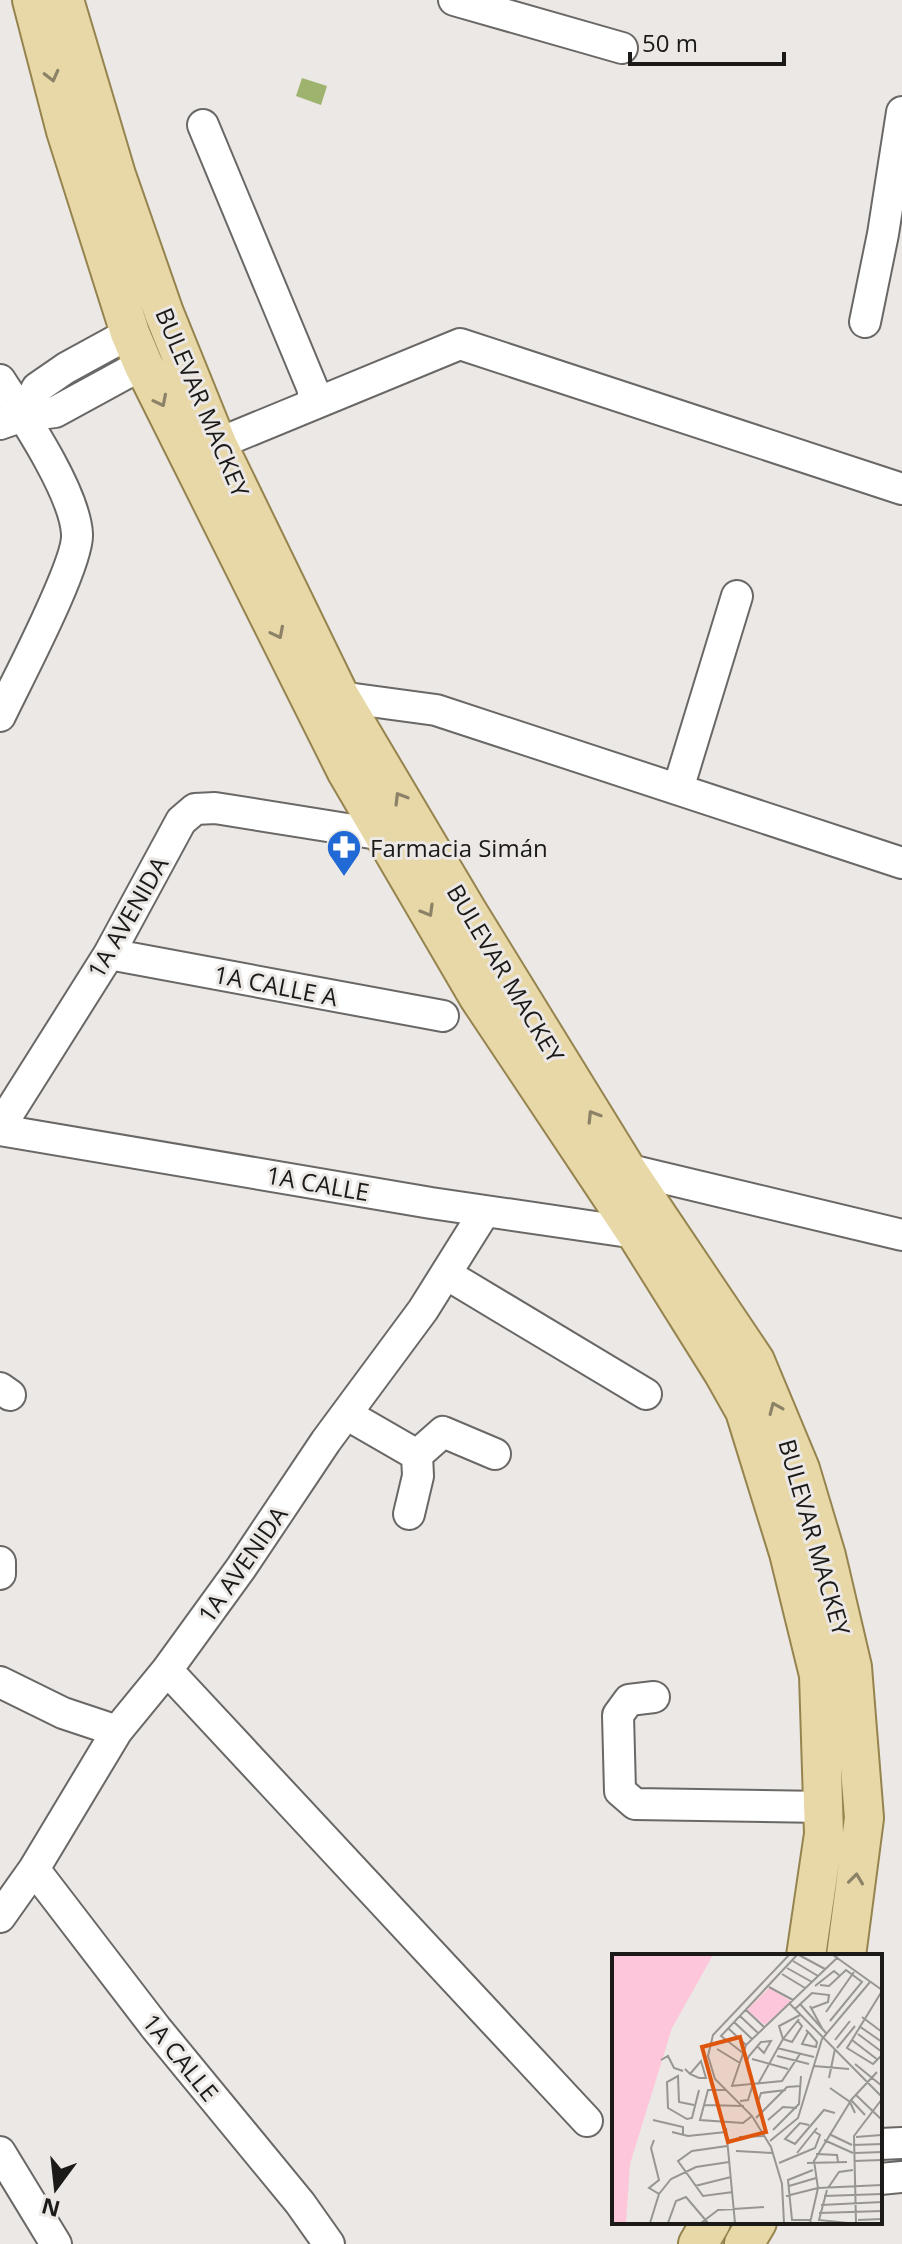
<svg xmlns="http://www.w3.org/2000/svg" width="902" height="2244" font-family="'Open Sans',sans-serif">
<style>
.water{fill:#9eb46e}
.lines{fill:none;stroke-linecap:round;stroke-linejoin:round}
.minor-casing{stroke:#6a6866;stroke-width:34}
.major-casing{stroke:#96844f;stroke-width:42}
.minor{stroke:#fff;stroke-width:30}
.major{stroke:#e8d7a7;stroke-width:38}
.oneway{stroke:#8c8267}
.labels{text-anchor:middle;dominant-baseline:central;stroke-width:6;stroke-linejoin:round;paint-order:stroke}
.street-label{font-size:24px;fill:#1b1a19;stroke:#ebe8e5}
.poi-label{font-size:24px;fill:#1b1a19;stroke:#ebe8e5;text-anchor:start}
.inset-road{fill:none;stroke:#989693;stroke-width:2}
.view{fill:#de560d;fill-opacity:0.15;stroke:#de560d;stroke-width:4}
.inset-edge{fill:none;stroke:#1b1a19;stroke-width:4}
</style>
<rect width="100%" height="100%" fill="#ebe8e5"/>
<path class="water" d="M 302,78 L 327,86 L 321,105 L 296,96 Z"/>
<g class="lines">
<g class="minor-casing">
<path id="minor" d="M 454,0 L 622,48
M 203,125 L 312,387 L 315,402
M 865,322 L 883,234 L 902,112
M 0,380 C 24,417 75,493 77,534 C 79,564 16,682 0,716
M 23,416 L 37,388 L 66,368 L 130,333
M 0,424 L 23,416 L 55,412 L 143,364
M 217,444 L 460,344 L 902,489
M 340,697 L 436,710 L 902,863
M 678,789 L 737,596
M 109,954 L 443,1016
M 0,1127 L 109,954 L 181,821 L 195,809 L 215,808 L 384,835
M 0,1130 L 431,1203 L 636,1233
M 626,1169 L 902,1235
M 446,1274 L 646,1394
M 0,1388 L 10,1395
M 346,1414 L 417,1455 L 418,1476 L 409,1514
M 417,1455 L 443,1432 L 495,1454
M 0,1562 L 0,1574
M 167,1670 L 587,2121
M 0,1682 L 63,1713 L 117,1731
M 654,1697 L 629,1700 L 618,1715 L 620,1791 L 635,1804 L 824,1807
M 34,1869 L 156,2028 L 300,2203 L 329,2244
M 0,1917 L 34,1869 L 117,1731 L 167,1670 L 241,1568 L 326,1441 L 423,1310 L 485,1211
M 880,2144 L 902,2143
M 0,2152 L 56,2244
M 880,2179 L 902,2177"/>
</g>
<g class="major-casing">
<path id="major" d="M 32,0 L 66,131 L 130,333 L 143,364 L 347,772 L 478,996 L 636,1233 L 723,1372 L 745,1411 L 789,1553 L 819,1675 L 824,1834 L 806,1956
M 64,0 L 116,175 L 164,313 L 217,444 L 340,697 L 467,911 L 626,1169 L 755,1361 L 800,1469 L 826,1556 L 852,1667 L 864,1818 L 846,1956
M 698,2244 L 711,2222
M 744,2244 L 757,2222"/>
</g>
<use href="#minor" class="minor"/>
<use href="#major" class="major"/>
</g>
<defs><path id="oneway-chevron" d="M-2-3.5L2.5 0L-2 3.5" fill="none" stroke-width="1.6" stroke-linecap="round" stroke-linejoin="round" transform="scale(2)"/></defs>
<g class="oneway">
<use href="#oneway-chevron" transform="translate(52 76) rotate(76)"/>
<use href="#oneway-chevron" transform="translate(161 401) rotate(63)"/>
<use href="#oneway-chevron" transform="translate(278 633) rotate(63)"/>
<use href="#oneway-chevron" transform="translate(400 798) rotate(-121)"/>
<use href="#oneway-chevron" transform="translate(428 911) rotate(60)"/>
<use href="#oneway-chevron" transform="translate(593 1116) rotate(-122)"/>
<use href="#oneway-chevron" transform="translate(775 1408) rotate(-113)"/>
<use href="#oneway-chevron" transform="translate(856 1879) rotate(-83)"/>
</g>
<defs>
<g id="pharmacy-pin" transform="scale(1.8)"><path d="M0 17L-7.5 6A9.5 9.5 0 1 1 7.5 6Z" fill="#2169d4" stroke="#ebe8e5"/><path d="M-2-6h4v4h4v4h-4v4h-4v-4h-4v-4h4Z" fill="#fff"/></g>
</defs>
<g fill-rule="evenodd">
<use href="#pharmacy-pin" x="344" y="847"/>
</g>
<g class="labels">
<g class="street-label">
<text transform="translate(203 402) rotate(67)">BULEVAR MACKEY</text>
<text transform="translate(127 917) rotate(-60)">1A AVENIDA</text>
<text transform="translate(506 973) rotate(59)">BULEVAR MACKEY</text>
<text transform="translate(276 985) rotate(11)">1A CALLE A</text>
<text transform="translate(318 1183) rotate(10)">1A CALLE</text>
<text transform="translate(815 1537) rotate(74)">BULEVAR MACKEY</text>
<text transform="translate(242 1564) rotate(-55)">1A AVENIDA</text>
<text transform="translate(181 2057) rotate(51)">1A CALLE</text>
</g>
<g class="poi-label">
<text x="370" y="847">Farmacia Simán</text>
</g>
</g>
<g transform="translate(612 1954)">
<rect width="270" height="270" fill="#ebe8e5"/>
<path d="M 0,1 L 101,1 L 60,74 L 18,210 L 14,269 L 0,269 ZM 157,34 L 179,47 L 153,71 L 135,56 Z" fill="#fec6da"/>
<path class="inset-road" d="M 187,1 L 213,15M 221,1 L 270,36M 181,7 L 206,22M 175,14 L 200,28M 170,20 L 193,34M 208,31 L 217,32 L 234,16 L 250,28 L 218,67M 203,32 L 222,17 L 228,22M 157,33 L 181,46M 270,37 L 235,94 L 261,110 L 270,101M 177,49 L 270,143M 188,50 L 214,79M 198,52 L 211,76M 183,55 L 200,39 L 217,41 L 216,48 L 200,54M 134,56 L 152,73M 214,58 L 242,18M 128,62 L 146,79M 250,63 L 270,78M 187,65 L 171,85 L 167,72 L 188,61M 122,68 L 140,85M 247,72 L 270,88M 116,74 L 134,91M 194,76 L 198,80 L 205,88 L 204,93 L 190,90 L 196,78M 246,80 L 270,98M 223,86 L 238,67M 240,86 L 266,106M 165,94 L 202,103M 225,94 L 243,72M 105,95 L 128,109M 131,99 L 109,82 L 185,1M 165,102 L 197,110M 140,105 L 176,115M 49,106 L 56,102 L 62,114 L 71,117M 135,107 L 137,102 L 149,88 L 159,87 L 152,99 L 145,92M 243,110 L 270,132M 202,112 L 237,115M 73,115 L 78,120 L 87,124 L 94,124 L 89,107 L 78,120M 217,124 L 223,95M 146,130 L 171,85 L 180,88 L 190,72 L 185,66M 119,132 L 170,127 L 188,100M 120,132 L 134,91 L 226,3M 218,134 L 238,148 L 243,159M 114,136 L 96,136 L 88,166 L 131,169 L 140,162M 244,141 L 270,166M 128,147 L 136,146 L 141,130M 82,151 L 67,148 L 66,122 L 55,128 L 56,154 L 75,165 L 80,164 L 87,136M 92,151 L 132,152M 145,151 L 149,139 L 174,136M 253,161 L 239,146 L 265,118M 144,164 L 175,133 L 189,132M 41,166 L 71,173 L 71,182M 156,166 L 171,153 L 185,154M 197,171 L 188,169 L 173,185 L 183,190 L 212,156 L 223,159M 114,174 L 123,269M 161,176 L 187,150 L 189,122M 60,178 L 76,182 L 114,178M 217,180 L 240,191M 127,183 L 153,182M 244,183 L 269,181M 212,186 L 241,199M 158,187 L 186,164 L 210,85 L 258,28M 241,191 L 270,190M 115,192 L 80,197 L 66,207 L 91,242 L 121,238M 124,197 L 161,199M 185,199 L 205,174M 243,199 L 270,198M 204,200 L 225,201 L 226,208M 242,207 L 270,206M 167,209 L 203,194 L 208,181 L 203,178M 195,209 L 235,208M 83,232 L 119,223M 177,232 L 204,224M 216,234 L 227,218 L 241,216M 215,236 L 207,266 L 236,269M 47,240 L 59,225 L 84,213 L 117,208M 174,242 L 206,234 L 270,231M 212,242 L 270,240M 209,251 L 270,248M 207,259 L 270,257M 198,266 L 180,266 L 176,226 L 201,216M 246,266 L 270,265M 38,269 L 47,240 L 37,234 L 47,226 L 39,194 L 42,186M 56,269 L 64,247 L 74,243 L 96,269M 89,269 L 106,256 L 152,253M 172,269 L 170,230 L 159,193 L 140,162 L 103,125 L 96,102 L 101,81 L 177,1M 198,269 L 206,234 L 202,207 L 238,148M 244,269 L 242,182 L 270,145"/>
<path class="view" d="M 128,83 L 154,178 L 116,188 L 90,93 Z"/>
<rect width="270" height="270" class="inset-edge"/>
</g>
<g transform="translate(56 2188) rotate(195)" stroke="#ebe8e5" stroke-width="6" paint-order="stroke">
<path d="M0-6L14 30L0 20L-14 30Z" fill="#1b1a19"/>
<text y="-12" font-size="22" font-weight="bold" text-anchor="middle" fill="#1b1a19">N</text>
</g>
<path d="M630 52v12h154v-12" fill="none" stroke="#1b1a19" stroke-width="4"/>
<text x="642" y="52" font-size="24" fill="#1b1a19" stroke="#ebe8e5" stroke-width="6" paint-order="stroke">50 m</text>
</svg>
